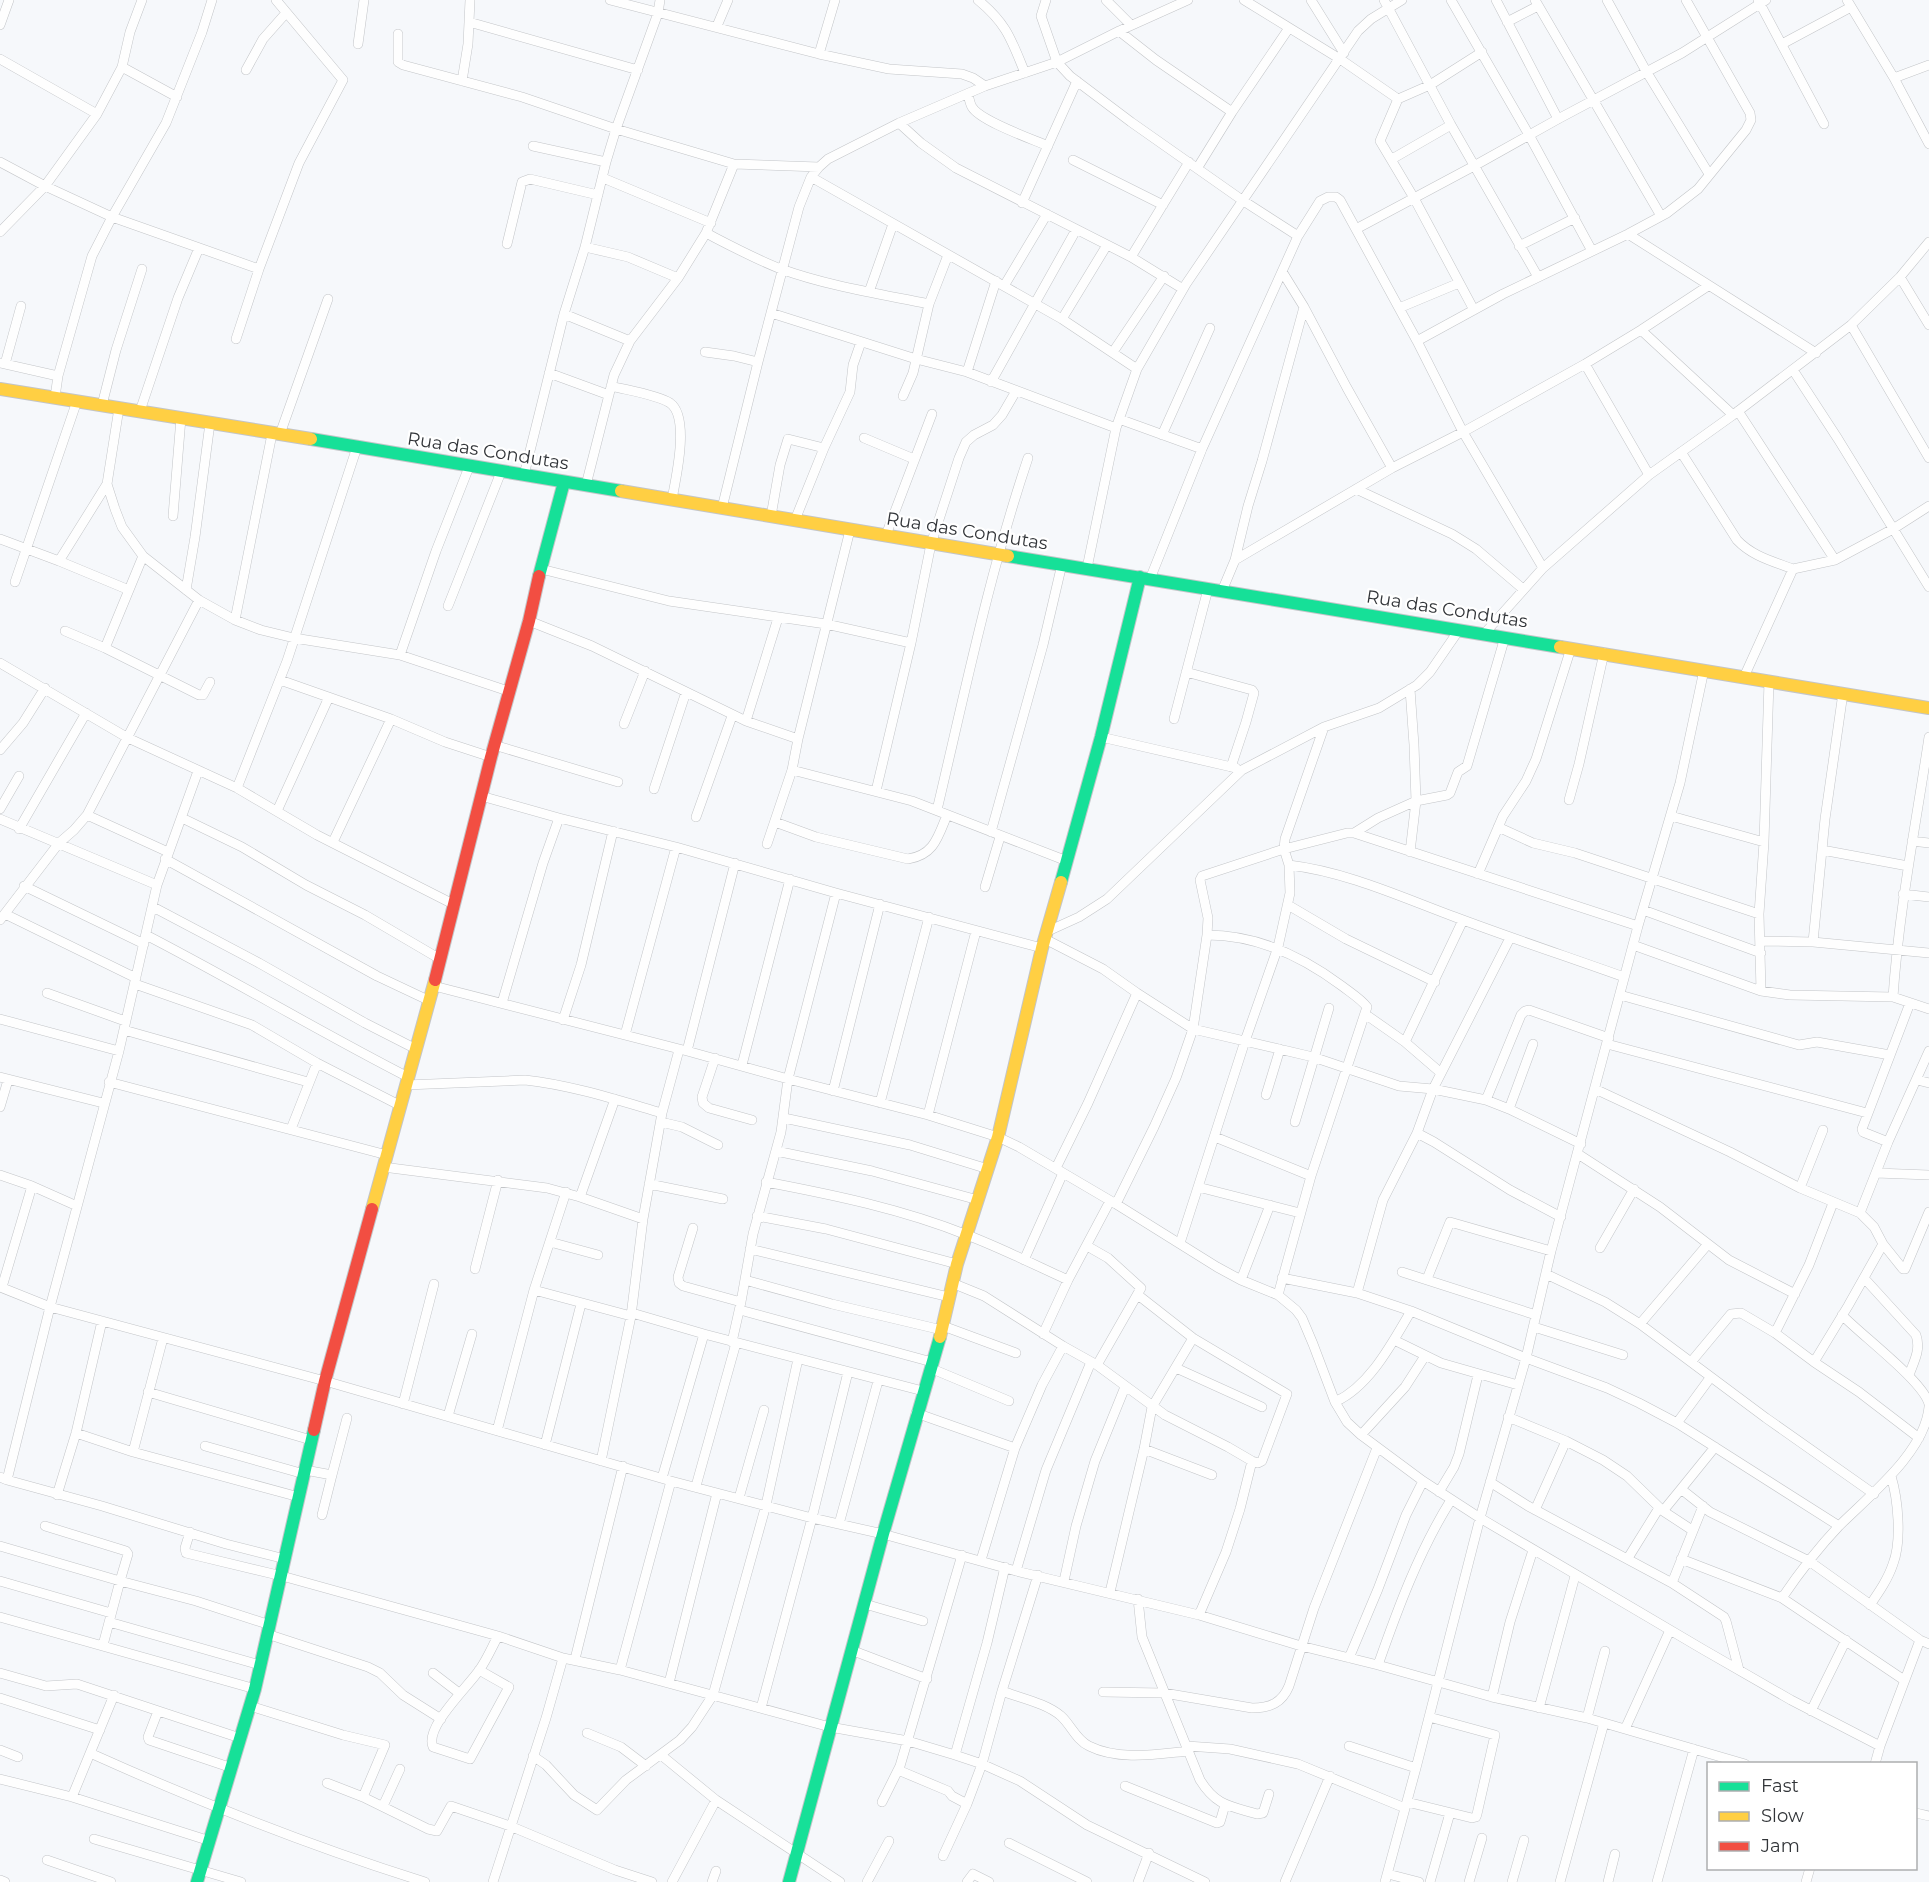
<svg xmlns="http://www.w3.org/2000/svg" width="1929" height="1882" font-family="Montserrat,sans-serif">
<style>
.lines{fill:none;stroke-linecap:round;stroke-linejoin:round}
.street-casing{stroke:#c3c5c8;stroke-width:10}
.fast-casing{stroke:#c3c5c8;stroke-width:14}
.slow-casing{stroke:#c3c5c8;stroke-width:14}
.jam-casing{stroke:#c3c5c8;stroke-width:14}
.street{stroke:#fefefe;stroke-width:9}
.fast{stroke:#16e098;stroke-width:12}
.slow{stroke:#ffcf43;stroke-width:12}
.jam{stroke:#f24e42;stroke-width:12}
.labels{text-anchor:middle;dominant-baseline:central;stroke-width:4.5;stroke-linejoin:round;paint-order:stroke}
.street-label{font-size:18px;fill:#323539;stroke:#fff}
</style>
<rect width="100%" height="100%" fill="#f6f8fb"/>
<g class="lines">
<g class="street-casing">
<path id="street" d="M 610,0 L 819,54 L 889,69 L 962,74 L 973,78 L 985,86
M 978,0 C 1007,24 1011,39 1025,73
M 1046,0 L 1041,16 L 1057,62 L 1070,76 L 1131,122 L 1242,200 L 1298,236
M 1106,0 L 1131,25
M 1244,0 L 1340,59 L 1398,99 L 1430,85 L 1482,52
M 1311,0 L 1344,53
M 1384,0 L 1451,125 L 1538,277
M 1451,0 L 1529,135 L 1592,251
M 1496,0 L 1558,119
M 1535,0 L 1661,216
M 1607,0 L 1646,71 L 1709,174
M 1758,0 L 1824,124
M 1847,0 L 1894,78 L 1929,144
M 469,22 L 638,70
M 1507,22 L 1538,6
M 0,25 L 9,0
M 717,26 L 728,0
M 1119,31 L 1156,60 L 1232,112
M 398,34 L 398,62 L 403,65 L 522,97 L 616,129 L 734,164 L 819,167 L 828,159 L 899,123 L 985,86 L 1057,62 L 1119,31 L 1188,0
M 358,44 L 364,0
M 1782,44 L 1851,7
M 819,54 L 835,0
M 0,59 L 97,114
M 122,67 L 177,97
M 246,70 L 263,39 L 286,13
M 1894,78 L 1929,65
M 462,81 L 468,44 L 470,0
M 968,94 C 969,98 970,104 972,107 C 980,121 1032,139 1048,146
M 1398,99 L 1380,141 L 1414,198 L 1474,310
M 899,123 L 921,143 L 956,168 L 1131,257 L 1183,289
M 533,146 L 606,162
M 1392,159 L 1451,125
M 1073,160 L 1163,205
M 0,162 L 45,186 L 112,217 L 259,269
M 819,167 L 811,177 L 1062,319 L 1137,369
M 1198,167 L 1232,112 L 1289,28
M 603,178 L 711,223
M 1022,203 L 1077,81
M 1356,229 L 1474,166 L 1558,119 L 1682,53 L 1766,0
M 0,232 L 45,186 L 97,114 L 122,67 L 130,32 L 142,0
M 706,233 C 731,246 755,259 781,269 C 828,286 880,294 929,304
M 1628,234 L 1816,353
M 507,244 L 522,182 L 530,179 L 598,195
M 1519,246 L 1575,218
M 585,247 L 628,257 L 678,278
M 1131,257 L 1189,162
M 1283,273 L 1304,307 L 1347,388 L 1392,468
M 1900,277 L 1929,325
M 1004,286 L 1047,214
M 869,292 L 893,224
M 1399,308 L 1459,283
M 771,313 L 916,359 L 967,372 L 1116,428
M 564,314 L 630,341
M 1062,319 L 1107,245
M 1851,325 L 1929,458
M 1641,330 L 1733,415
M 236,339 L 259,269 L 299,163 L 343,80 L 276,0
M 1417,341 L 1503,294 L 1628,234 L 1667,213 L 1698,189 L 1746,130 L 1751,120 L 1750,113 L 1686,0
M 705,352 L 734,356 L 758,362
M 1113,352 L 1164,276
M 0,363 L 58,376
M 5,364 L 21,306
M 1585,364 L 1649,475
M 1793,370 L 1838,439 L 1929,587
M 967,372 L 996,281
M 549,373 L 609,395
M 991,382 L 1076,230
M 611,386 C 626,390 658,395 670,403 C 690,417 676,478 672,499
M 903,396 L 913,373 L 929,304 L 948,255
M 55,397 L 58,376 L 92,256 L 112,217 L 166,123 L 202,32 L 212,0
M 102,405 L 116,350 L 142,269
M 119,408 L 107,484 L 115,509 L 122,527 L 143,556 L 199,600 L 235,620 L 261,630 L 294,638 L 400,655 L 508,691
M 140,411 L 178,298 L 199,248
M 1738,411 L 1835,560
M 1119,419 L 1202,449
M 280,434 L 328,299
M 1162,435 L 1210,328
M 864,438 L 914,459
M 1681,452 L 1737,540 C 1752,556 1772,561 1793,569
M 524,475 L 564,314 L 585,247 L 606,162 L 616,129 L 658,13 L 660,0
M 586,485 L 614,375 L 630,341 L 678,278 L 706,233 L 734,164
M 1356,489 L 1452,534 L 1476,549 L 1523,589
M 722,508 L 758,362 L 799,207 L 811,177
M 173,516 L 181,418
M 771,516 L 780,465 L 788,439 L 824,448
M 795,520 L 824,448 L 850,392 L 853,365 L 861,342
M 886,535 L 932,414
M 0,539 L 59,561 L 129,590
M 1235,560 L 1392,468 L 1463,432 L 1585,364 L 1641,330 L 1708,286
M 59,561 L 107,484
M 1087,568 L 1116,428 L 1137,369 L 1186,284 L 1358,31 L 1371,19 L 1402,0
M 541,569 L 669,601 L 826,624 L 911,643
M 1150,579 L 1202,449 L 1298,236 L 1320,201 L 1328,197 L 1336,197 L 1340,200 L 1417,341 L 1463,432 L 1543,568
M 15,582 L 77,401
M 186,590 L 195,537 L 210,423
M 1222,591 L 1235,560 L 1248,506 L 1262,461 L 1304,307
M 448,606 L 501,472
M 235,620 L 272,434
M 529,621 L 592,646 L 746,721 L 798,739
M 65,631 L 105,648 L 199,695 L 203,695 L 210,682
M 1484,634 L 1543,568 L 1649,475 L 1733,415 L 1851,325 L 1900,277 L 1929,242
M 105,648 L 143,556
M 400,655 L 436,551 L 469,467
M 0,663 L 128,738 L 237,788 L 317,835 L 455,905
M 1186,672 L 1252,690 L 1254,693 L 1246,722 L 1231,767
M 1744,677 L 1793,569 L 1835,560 L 1893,529 L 1929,506
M 280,680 L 391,719 L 445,742 L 491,757
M 1174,719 L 1208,589
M 746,721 L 778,618
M 624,724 L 645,671
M 1101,737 L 1236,768
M 494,745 L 618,782
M 0,750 L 23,723 L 45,688
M 792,770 L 912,801 L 1067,861
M 237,788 L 287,661 L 357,447
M 654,789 L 686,692
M 876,791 L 911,643 L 931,544 L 959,458 L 966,442 L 974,435 L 993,425 L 1002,415 L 1016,391
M 481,796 L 559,818 L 676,847 L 836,893 L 1042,948
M 1569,800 L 1579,764 L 1604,653
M 0,809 L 19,776
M 937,810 C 965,692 989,574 1028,458
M 277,811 L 329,697
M 87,815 L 168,852
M 1671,816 L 1764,842
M 696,817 L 732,716
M 182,818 L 242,847 L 306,885 L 365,915 L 440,959
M 0,819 L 157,885
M 775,822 L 816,837 L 908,859 C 934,855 938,837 947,815
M 1498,827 L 1533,843 L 1575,853 L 1759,914
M 19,829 L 86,713
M 991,832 L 1043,645 L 1062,564
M 1354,833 L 1378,818 L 1416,801 L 1447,795 L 1450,793 L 1458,772 L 1467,766 L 1505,637
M 1912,841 L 1929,843
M 333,842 L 391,719
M 767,844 L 792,770 L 798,739 L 850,530
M 1822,850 L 1908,866
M 1410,852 L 1416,801 L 1414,745 L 1410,689
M 165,859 L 377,976 L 430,1001
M 1289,865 C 1347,872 1401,897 1455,917 C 1511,938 1568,957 1624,977
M 1478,874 L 1503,816 L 1526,781 L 1536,759 L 1571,648
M 24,886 L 144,944
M 985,887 L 1000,837
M 1903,894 L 1929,897
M 1288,905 L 1346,939 L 1435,982
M 153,907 L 259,963 L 365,1023 L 416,1049
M 1643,910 L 1761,953
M 5,914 L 136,978
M 0,920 L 59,843 L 74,830 L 87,815 L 199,600
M 1046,932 L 1079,917 L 1107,899 L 1242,770 L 1324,727 L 1379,708 L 1417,685 L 1430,672 L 1459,630
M 146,935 C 235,981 320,1032 408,1077
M 1207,935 C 1258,935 1302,956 1342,986 C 1351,993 1361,999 1367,1007 L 1311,1176 L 1278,1295
M 1510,938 L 1433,1089 L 1417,1133 L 1434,1142 L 1510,1190 L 1561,1217
M 1045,939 L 1103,969 L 1137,993 L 1193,1029 L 1313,1057 L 1399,1086 L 1433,1089 L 1486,1100 L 1509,1109 L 1581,1144
M 1761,941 L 1813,942 L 1929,953
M 1813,942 L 1825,819 L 1843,693
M 1633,945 L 1761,991 L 1790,995 L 1893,997 L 1929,1009
M 135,984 L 252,1025 L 317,1063 L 401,1106
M 434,986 L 687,1051 L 788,1079 L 928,1115 L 998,1137 L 1019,1147 L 1116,1204 L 1217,1267 L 1241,1280 L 1278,1295 L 1296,1310 L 1302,1318 L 1313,1344 L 1335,1402 L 1347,1422 L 1361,1435 L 1423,1481 L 1480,1518 L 1704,1650 L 1791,1700 L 1880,1746 L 1875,1764
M 1761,991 L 1759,914 L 1764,842 L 1769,681
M 47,993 L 125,1021
M 1620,995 L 1799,1045 L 1817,1042 L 1890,1055
M 1893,997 C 1899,909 1916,824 1929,737
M 502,1003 L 543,863 L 559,818
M 1365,1014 L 1405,1042 L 1441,1073
M 0,1019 L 119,1051
M 563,1020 L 581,965 L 613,831
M 124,1030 L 308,1082
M 625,1035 L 676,847
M 1405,1042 L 1463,920
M 1607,1044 L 1867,1113
M 687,1051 L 735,863
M 715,1058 L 702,1097 L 703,1103 L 709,1108 L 752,1120
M 742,1065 L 790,879
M 0,1077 L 103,1103
M 1917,1080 L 1929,1083
M 109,1082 L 387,1155
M 406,1085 L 525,1080 C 571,1085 617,1100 662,1113
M 1595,1089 L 1730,1152 L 1800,1188 L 1860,1213 L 1874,1227 L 1883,1244 L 1903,1269 L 1905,1269 L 1929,1212
M 833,1091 L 880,904
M 1266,1095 L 1280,1049
M 1486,1100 L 1521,1015 L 1525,1011 L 1529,1010 L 1609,1038
M 880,1103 L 929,917
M 0,1107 L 8,1080
M 1509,1109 L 1533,1044
M 928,1115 L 976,931
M 784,1118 L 910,1145 L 988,1169
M 661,1122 L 682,1127 L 718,1145
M 1295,1122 L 1329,1008
M 291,1129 L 317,1063
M 1215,1137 L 1311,1176
M 1888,1142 L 1863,1132 L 1862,1129 L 1910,1003
M 776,1151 L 872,1171 L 978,1200
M 1578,1154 L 1660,1207 L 1729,1260 L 1795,1294
M 383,1167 L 547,1188 L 580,1197 L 643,1219
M 1056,1168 L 1088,1103 L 1137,993
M 1876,1173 L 1929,1175
M 0,1175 L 32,1186 L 77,1206
M 766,1182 C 834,1195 902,1209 967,1235 C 1001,1248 1035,1265 1068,1280
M 649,1184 L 723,1199
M 1198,1187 L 1300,1213
M 1800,1188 L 1823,1130
M 580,1197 L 615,1099
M 1116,1204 L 1154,1127 L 1176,1078 L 1193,1029 L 1207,935 L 1208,918 L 1200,880 L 1202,876 L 1284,849 L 1347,833 L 1354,833 L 1638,926
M 1860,1213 L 1888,1142 L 1929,1051
M 757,1216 L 826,1229 L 957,1264
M 693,1228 L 678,1277 L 679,1283 L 683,1286 L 741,1302
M 550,1242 L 598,1255
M 1180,1243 L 1245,1041 L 1278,947 L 1290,893 L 1289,865 L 1284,849 L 1285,839 L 1324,727
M 1087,1246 L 1108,1258 L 1141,1288 L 1097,1365
M 1600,1248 L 1634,1189
M 750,1249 L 949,1297
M 1024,1260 L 1063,1173
M 475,1269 L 498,1180
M 1402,1272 L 1536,1315
M 1546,1274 L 1605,1302 L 1640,1324 L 1766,1418 L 1874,1494
M 1282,1278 L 1357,1293 L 1411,1311 L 1526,1358 L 1607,1388 L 1639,1403 L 1677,1423 L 1839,1526
M 1864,1278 L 1916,1335 C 1921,1350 1914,1361 1909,1375
M 1427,1279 L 1450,1222 L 1551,1251
M 745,1280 L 832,1304 L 942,1330
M 1241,1280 L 1270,1205
M 952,1283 L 984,1296 L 1063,1346 L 1097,1365 L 1165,1415 L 1228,1447 L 1252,1461 L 1258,1463 L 1262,1461 L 1287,1394 L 1193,1338 L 1138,1295
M 0,1287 L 50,1307 L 325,1381 L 671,1481 L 812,1518 L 883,1534 L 1016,1571 L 1199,1615 L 1301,1646 L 1378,1665 L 1492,1697 L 1587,1718 L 1745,1764
M 2,1287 L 32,1186
M 534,1290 L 631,1316
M 1357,1293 L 1383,1200 L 1417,1133
M 740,1310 L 932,1362
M 632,1313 L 704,1334 L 923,1391
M 1842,1315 C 1861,1335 1923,1381 1929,1404
M 1640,1324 L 1708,1244
M 943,1326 L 1016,1353
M 1534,1327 L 1623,1355
M 1775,1333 L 1809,1265 L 1833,1203
M 1043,1334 L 1068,1280 L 1110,1201
M 1394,1340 L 1441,1363 L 1518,1385
M 732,1342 L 741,1302 L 753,1234 L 781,1132 L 788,1079 L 836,893
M 1691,1362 L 1731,1314 L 1741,1313 L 1775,1333 L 1814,1362 L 1859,1392 L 1919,1438
M 1814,1362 L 1848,1306 L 1883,1244
M 930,1368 L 1009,1401
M 1176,1368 L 1262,1407
M 148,1392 L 311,1440
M 1335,1402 C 1370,1386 1392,1343 1411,1311
M 403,1404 L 434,1284
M 916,1413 L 1015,1448
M 448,1416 L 472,1334
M 1508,1417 L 1566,1441 L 1603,1460 L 1627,1476 L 1663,1511 L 1692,1530
M 1677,1423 L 1710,1378
M 497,1431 L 534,1290 L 566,1192
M 76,1433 L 133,1452 L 299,1497
M 1361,1435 L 1405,1387 L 1425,1356
M 545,1445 L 581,1304
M 205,1446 L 304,1474
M 1715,1447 L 1681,1489 L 1710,1512 L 1809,1561 L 1920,1640 L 1929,1644
M 1144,1449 L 1212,1475
M 133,1452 L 163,1338
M 601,1461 L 631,1316 L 643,1219 L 662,1113 L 679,1050
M 305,1470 L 332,1475 L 347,1418
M 0,1477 L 7,1480 L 102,1506 L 226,1544 L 285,1559
M 662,1478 L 704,1334
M 7,1480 L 50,1307 L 119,1051 L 157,885 L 198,771
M 1490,1482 L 1528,1506 L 1672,1583 L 1703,1506
M 696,1486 L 736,1343
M 1439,1492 L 1454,1467 L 1459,1454 L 1478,1375
M 57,1495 L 76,1433 L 102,1321
M 739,1498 L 764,1410
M 1535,1510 L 1566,1441
M 1663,1511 L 1681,1489
M 322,1515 L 332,1475
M 839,1524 L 878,1381
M 190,1532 L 185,1548 L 186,1553 L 282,1576 L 498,1636 L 563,1658 L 620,1670 L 830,1727 L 908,1741 L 955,1755 L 982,1764 L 1020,1781 L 1087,1825 L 1205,1882
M 0,1546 L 120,1581 L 128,1554 L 126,1551 L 45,1526
M 1628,1558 L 1659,1508
M 1681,1559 L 1782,1598 L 1904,1680
M 981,1560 L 1015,1448 L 1042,1385 L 1063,1346
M 1016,1571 L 1046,1470 L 1091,1362
M 0,1581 L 111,1613
M 1064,1581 L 1076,1526 L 1095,1461 L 1125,1387
M 1672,1583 L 1724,1617 L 1726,1621 L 1739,1670
M 1110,1592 L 1144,1449 L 1152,1407 L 1193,1338
M 1782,1598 C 1799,1573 1818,1548 1839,1526 C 1869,1496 1925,1452 1929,1407
M 1138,1599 L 1142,1637 L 1200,1780 C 1216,1806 1230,1806 1257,1814 L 1263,1813 L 1269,1794
M 865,1604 L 923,1621
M 1870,1605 C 1879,1592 1888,1579 1893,1564 C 1902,1541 1898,1499 1891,1476
M 1199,1615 L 1226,1552 L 1240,1509 L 1252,1461
M 0,1617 L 255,1689
M 109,1622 L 260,1665
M 267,1634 L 368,1667 L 380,1673 L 403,1695 L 441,1719
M 103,1645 L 120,1581 L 196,1601 L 270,1625
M 851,1650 L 927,1679
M 1349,1658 L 1378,1589 L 1406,1515 L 1423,1481
M 575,1659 L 623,1466
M 1378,1665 C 1398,1608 1419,1551 1451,1500
M 479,1670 L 509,1687 L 470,1759 L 433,1747 C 424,1727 469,1686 480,1669 C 487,1659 492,1647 498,1636
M 620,1670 L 671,1481
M 0,1673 L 46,1686 L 77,1684 L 240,1738
M 433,1673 L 459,1693
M 669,1683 L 717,1493
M 1002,1691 C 1020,1698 1046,1703 1061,1716 C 1071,1725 1076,1740 1089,1746 C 1119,1761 1157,1754 1189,1751
M 1103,1692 L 1164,1693 L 1252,1708 C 1270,1708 1282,1703 1289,1686 L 1314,1608 L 1377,1448
M 1492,1697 L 1510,1622 L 1533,1550
M 0,1698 L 100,1730
M 250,1706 L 343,1735 L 385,1745 L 363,1797
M 761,1708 L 812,1518 L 848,1372
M 1539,1708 L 1575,1576
M 158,1711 L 148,1737 L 149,1740 L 232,1768
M 1811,1711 L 1846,1640
M 1587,1718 L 1605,1651
M 1625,1729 L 1670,1630
M 587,1733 L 621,1747 L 646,1766
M 1187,1746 L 1230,1749 L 1298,1764 L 1405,1808
M 1349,1746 L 1416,1768
M 1880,1746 L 1920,1640
M 0,1750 L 18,1757
M 90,1753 C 199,1802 310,1846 425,1882
M 661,1755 L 716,1800 L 840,1882
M 955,1755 L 987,1643 L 1005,1567
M 533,1756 L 546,1765 L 574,1795 L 597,1810 L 626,1780 L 680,1740 L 692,1727 L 713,1695 L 766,1505 L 798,1359
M 898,1770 L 948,1791 L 952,1796 L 967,1804
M 0,1779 L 72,1797 L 210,1841
M 327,1783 L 363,1797 L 428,1829 L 437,1831 L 451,1806 L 510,1826 L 615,1870 L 652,1882
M 1125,1786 L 1217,1823 L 1220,1822 L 1225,1805
M 72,1797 L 114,1695
M 882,1802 L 900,1766 L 962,1555
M 1407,1802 L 1472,1818 L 1476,1817 L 1477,1814 L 1495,1735 L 1429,1717
M 383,1806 L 400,1769
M 1916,1813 L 1929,1816
M 94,1839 L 241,1882
M 1009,1843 L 1087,1882
M 943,1856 L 967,1804 L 982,1764 L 1002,1691 L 1038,1575
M 47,1860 L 111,1882
M 1388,1874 L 1419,1882
M 0,1880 L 5,1882
M 493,1882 L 546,1718 L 563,1658
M 672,1882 L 716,1800
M 712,1882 L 716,1871
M 867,1882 L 889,1841
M 967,1882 L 973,1874 L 989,1882
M 1138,1882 L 1149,1853
M 1285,1882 L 1330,1776
M 1385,1882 L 1416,1768 L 1480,1518 L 1526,1358 L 1551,1251 L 1638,926 L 1680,783 L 1704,670
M 1430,1882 L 1450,1813
M 1469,1882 L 1482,1838
M 1512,1882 L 1524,1840
M 1560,1882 L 1604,1723
M 1608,1882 L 1615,1854
M 1657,1882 L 1694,1749
M 1806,1882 L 1810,1868"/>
</g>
<g class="fast-casing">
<path id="fast" d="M 311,439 L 621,491
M 1008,556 L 1560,647
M 539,576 L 564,482
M 1061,882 L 1101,737 L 1140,577
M 197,1882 L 255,1689 L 314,1430
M 789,1882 L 883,1534 L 940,1337"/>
</g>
<g class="slow-casing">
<path id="slow" d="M 0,389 L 311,439
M 621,491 L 1008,556
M 1560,647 L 1929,708
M 372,1209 L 435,980
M 940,1337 L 957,1264 L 998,1137 L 1042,948 L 1061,882"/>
</g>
<g class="jam-casing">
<path id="jam" d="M 435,980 L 491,757 L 529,621 L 539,576
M 314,1430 L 325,1381 L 372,1209"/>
</g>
<use href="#street" class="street"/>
<use href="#fast" class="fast"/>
<use href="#slow" class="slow"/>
<use href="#jam" class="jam"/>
</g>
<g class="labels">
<g class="street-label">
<text transform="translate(488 451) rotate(9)">Rua das Condutas</text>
<text transform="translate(967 531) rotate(9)">Rua das Condutas</text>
<text transform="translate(1447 609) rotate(9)">Rua das Condutas</text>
</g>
</g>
<rect x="1707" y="1762" width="210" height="108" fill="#ffffff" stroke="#adaeb0" stroke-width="1.5"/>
<rect x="1719" y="1782" width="30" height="9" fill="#16e098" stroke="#adaeb0" stroke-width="1.5"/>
<text x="1761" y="1792" font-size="18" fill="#323539">Fast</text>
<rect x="1719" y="1812" width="30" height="9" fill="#ffcf43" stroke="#adaeb0" stroke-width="1.5"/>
<text x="1761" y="1822" font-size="18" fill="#323539">Slow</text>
<rect x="1719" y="1842" width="30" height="9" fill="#f24e42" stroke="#adaeb0" stroke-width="1.5"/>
<text x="1761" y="1852" font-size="18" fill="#323539">Jam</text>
</svg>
